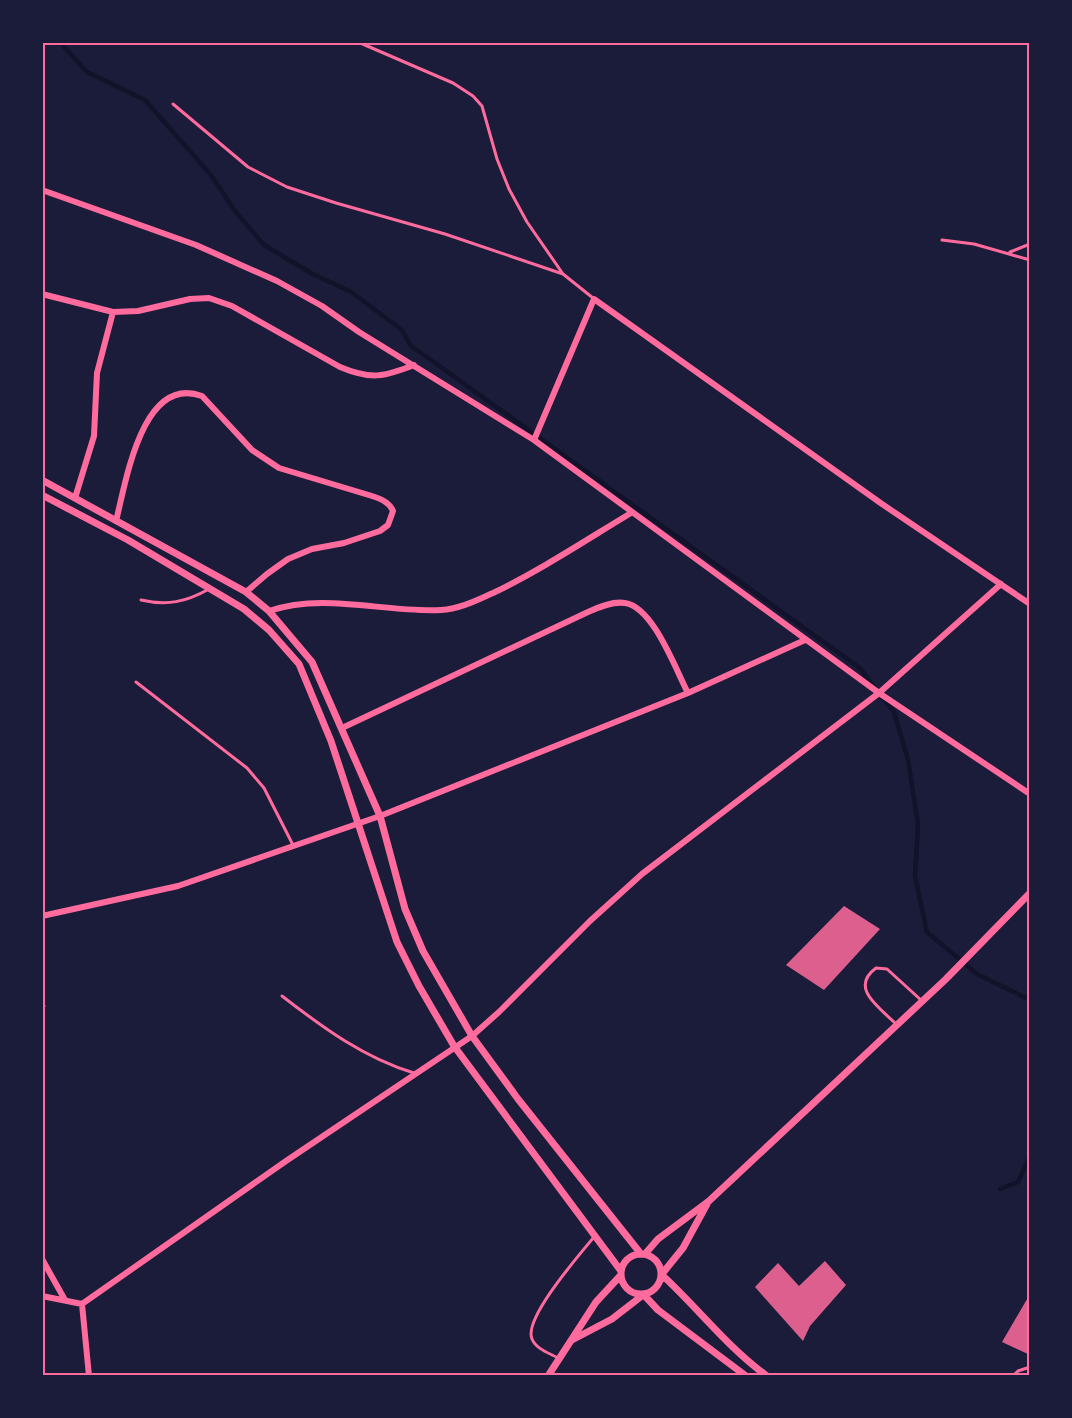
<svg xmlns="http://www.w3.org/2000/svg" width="1072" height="1418" font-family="'Work Sans',sans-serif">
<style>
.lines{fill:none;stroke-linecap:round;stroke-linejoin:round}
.stream{stroke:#12122b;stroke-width:4.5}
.building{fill:#dd5f8e}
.service{stroke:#ff6b9d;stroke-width:3}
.minor{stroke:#ff6b9d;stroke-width:6}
.tertiary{stroke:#ff6b9d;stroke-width:7}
.neatline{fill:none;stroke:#ff6b9d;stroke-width:2}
</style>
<rect width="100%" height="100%" fill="#1b1b3a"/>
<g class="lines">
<path class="stream" d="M 60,42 L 87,72 L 145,100 L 211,175 L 235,211 L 264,245 L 311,273 L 351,292 L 402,330 L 410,345 L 860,668 L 875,688
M 882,697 L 894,712 L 908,760 L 918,824 L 915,876 L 927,932 L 977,974 L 1030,1000
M 1000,1189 L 1018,1182 L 1030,1156"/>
</g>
<path class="building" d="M 844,906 L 880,929 L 824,990 L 786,965 Z
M 825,1261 L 846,1285 L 810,1326 L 803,1341 L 755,1287 L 778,1263 L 799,1286 Z
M 1030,1294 L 1030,1355 L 1002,1342 Z"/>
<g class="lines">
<path class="service" d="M 358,42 L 453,83 L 473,96 L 482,106 L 497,159 L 509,189 L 527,222 L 563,274 L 593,298
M 173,104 L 248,167 L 287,187 L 336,203 L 445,234 L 563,274
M 942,240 L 974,244 L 1030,260
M 1010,252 L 1030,244
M 141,600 C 167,606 186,602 209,589
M 136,682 L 247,768 L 264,788 L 293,845
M 282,996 C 322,1027 364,1058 414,1073
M 42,1005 L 44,1006
M 896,1024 C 879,1007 849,988 876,968 L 887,969 L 922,1001
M 558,1358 C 549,1353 536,1349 532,1339 C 523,1319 580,1254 594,1237
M 1013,1376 L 1018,1371 L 1030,1367"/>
<path class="minor" d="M 42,190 L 196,245 L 277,281 L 322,306 L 359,332 L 534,440 L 879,693 L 1030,794
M 42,294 L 113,312 L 138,311 L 190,299 L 209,298 L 232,306 L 340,367 C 371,380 384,377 414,365
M 534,440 L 594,299 L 882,504 L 1030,604
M 75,498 L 94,436 L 97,373 L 113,312
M 116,521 C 126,482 142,374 202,396 L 252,450 L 279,468 L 372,496 C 381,499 389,502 393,511 L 388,525 L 380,531 L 344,543 L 312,549 L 288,559 L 267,574 L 246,592
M 269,611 C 325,592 384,613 441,610 C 460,609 477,600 493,593 C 541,570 586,540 631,513
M 342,728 L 588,612 C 599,607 613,601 625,603 C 653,607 675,668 688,693
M 42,916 L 178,886 L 380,816 L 688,693 L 805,640
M 42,1259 L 65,1300
M 42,1296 L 82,1304
M 89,1376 L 82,1304 L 286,1161 L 472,1036 L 499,1012 L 590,921 L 642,874 L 879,693 L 1001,584"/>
<path class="tertiary" d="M 42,480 L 246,592 L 269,611 L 312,662 L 380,816 L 405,909 L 423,951 L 472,1036 L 518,1099 L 641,1254
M 42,495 L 128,540 L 244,609 L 269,630 L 299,664 L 331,741 L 397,942 L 419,986 L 454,1046 L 621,1271
M621 1274a20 20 0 1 1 40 0a20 20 0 1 1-40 0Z
M 645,1254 L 658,1239 L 709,1201 L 946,979 L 1030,893
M 662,1274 L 683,1248 L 707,1204
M 662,1275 C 698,1308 727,1347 767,1376
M 644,1295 L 658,1310 L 746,1376
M 572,1340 L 612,1319 L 643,1295
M 548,1376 L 596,1302 L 621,1275"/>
</g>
<rect width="1072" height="1418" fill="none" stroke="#1b1b3a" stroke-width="87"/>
<rect x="44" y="44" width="984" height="1330" class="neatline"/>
</svg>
